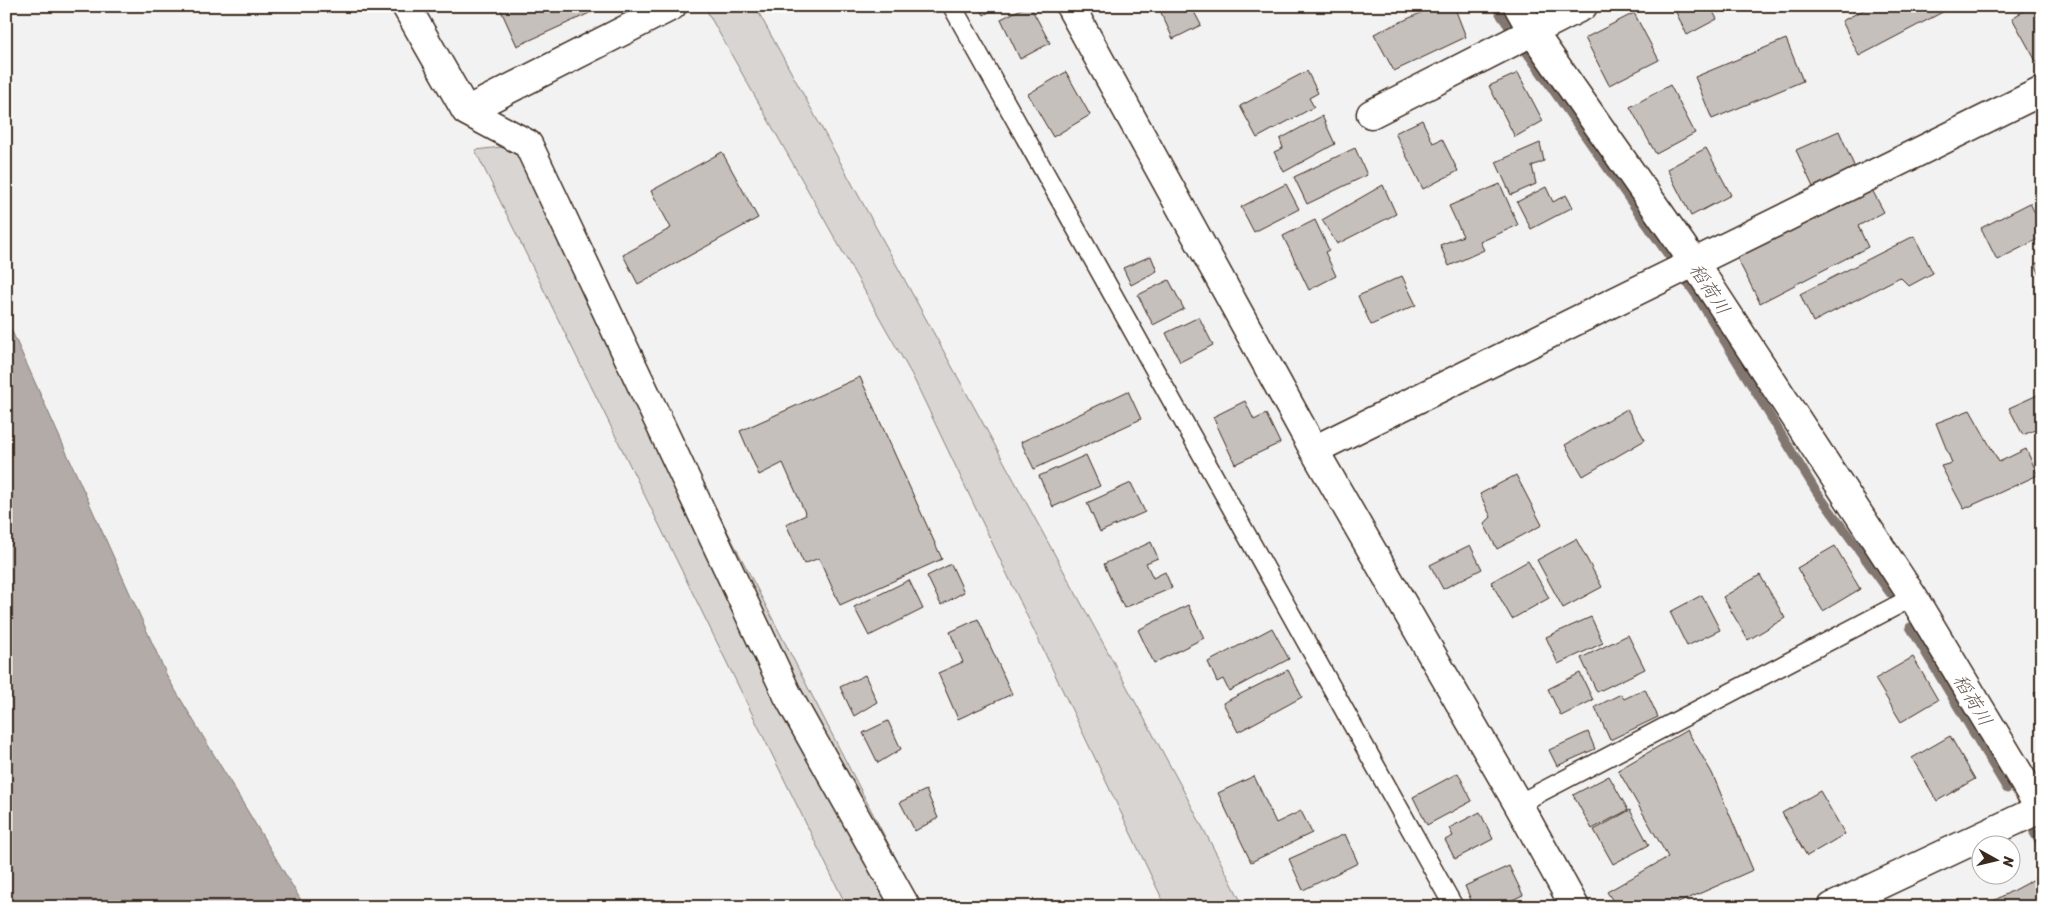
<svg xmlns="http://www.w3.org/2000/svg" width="2048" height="913" font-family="Sriracha,'Klee One',sans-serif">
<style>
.green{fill:#d8d5d2;stroke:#8a8078}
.water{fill:#b2aba7;stroke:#827770}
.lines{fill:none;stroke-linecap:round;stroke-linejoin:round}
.stream{stroke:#827770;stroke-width:9}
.building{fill:#c6c0bd;stroke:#3b2a1e}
.lane-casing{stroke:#3b2a1e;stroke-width:21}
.street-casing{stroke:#3b2a1e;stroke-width:31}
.secondary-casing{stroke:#3b2a1e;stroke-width:31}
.lane{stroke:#fff;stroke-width:18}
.street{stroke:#fff;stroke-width:28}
.secondary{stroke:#fff;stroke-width:28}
.labels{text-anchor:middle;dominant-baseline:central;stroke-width:4;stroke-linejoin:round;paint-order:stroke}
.water-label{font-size:19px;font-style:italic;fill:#65574e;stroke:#fff}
</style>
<rect width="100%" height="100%" fill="#f3f2f2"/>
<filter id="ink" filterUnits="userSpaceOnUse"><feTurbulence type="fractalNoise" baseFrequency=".02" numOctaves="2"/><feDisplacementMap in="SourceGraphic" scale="10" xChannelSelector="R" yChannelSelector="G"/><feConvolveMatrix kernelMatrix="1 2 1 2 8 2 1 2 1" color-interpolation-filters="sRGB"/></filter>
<g filter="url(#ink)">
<path class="green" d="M 704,6 L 755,6 L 1179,782 L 1244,907 L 1166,907 L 912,375 Z
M 528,144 L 921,907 L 847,907 L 475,150 Z"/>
<path class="water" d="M 6,318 L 168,678 L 305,907 L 6,907 Z"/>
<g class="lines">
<path class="stream" d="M 1496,6 L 1502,17 L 1698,298 L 1816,491 L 1890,593
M 1910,627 L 2007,789
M 2034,833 L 2042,846"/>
</g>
<path class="building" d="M 499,6 L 605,6 L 517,46 Z
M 978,6 L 999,6 L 984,15 Z
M 1027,6 L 1030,6 L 1050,43 L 1020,59 L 1001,19 Z
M 1163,6 L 1191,6 L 1201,25 L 1173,39 L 1159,8 Z
M 1436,6 L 1454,6 L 1466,37 L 1394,71 L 1374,34 Z
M 1673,6 L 1710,6 L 1717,19 L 1687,35 Z
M 1871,6 L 1954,6 L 1859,56 L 1842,21 Z
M 2032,6 L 2042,6 L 2042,72 L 2012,18 Z
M 1634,13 L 1659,60 L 1609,85 L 1585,38 Z
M 1786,39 L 1803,81 L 1712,119 L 1695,77 Z
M 1307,71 L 1318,93 L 1309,98 L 1314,107 L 1257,138 L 1240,106 Z
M 1066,72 L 1090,115 L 1053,137 L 1028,94 Z
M 1518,73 L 1543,121 L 1515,137 L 1489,86 Z
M 1670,85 L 1695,133 L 1656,154 L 1630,107 Z
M 1322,116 L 1335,144 L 1284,172 L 1274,152 L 1283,148 L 1280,139 Z
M 1422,120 L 1433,143 L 1442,139 L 1458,171 L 1423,189 L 1395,133 Z
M 1839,131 L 1855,168 L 1813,187 L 1796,150 Z
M 1540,143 L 1544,161 L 1532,166 L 1536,184 L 1511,195 L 1496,162 Z
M 1355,148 L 1367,175 L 1307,204 L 1294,177 Z
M 1706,148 L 1731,195 L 1691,216 L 1667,169 Z
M 722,152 L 758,218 L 638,284 L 623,255 L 671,228 L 651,191 Z
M 1286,184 L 1299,209 L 1254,232 L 1241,207 Z
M 1500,184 L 1518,225 L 1480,242 L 1484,250 L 1449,266 L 1440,245 L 1463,236 L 1449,206 Z
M 1383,185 L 1396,214 L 1337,244 L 1322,220 Z
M 1546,187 L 1553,202 L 1566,195 L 1573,207 L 1531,229 L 1517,202 Z
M 1871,188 L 1884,212 L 1858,226 L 1868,247 L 1760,303 L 1737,258 Z
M 2030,203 L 2042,227 L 2042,237 L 1997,260 L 1981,228 Z
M 1315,220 L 1329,250 L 1325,252 L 1336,276 L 1309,290 L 1283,236 Z
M 1914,236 L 1933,273 L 1909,286 L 1900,277 L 1813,322 L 1800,294 Z
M 1151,256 L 1157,271 L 1131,285 L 1123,268 Z
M 2042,261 L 2042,279 L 2035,264 Z
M 1402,276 L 1416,305 L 1371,325 L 1358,296 Z
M 1169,280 L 1184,309 L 1153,325 L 1138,295 Z
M 1199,317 L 1213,345 L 1180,362 L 1166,333 Z
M 860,377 L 942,559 L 840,605 L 819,558 L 804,564 L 786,524 L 806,515 L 783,463 L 759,475 L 740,431 Z
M 1128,391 L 1141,419 L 1034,469 L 1021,442 Z
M 2042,393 L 2042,427 L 2023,435 L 2009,408 Z
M 1245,401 L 1254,420 L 1266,414 L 1280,443 L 1235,464 L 1213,417 Z
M 1627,409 L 1645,440 L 1583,476 L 1565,445 Z
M 1970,410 L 1999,462 L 2026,449 L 2038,475 L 1964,509 L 1941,466 L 1952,463 L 1936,423 Z
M 1086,455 L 1100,486 L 1053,507 L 1039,476 Z
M 1516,475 L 1542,525 L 1497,549 L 1484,524 L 1491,517 L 1480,494 Z
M 1131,483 L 1145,512 L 1100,532 L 1087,503 Z
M 1576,539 L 1602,587 L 1563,608 L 1537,560 Z
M 1151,542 L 1158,558 L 1146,563 L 1153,578 L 1165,572 L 1172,588 L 1124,608 L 1104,564 Z
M 1470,545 L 1482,569 L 1443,589 L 1430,565 Z
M 1835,546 L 1860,589 L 1823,611 L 1797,568 Z
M 1528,561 L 1549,598 L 1512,619 L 1491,582 Z
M 951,564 L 964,592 L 941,605 L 927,576 Z
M 1760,575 L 1785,618 L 1748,640 L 1723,597 Z
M 909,580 L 923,609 L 869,636 L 854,607 Z
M 1702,595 L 1720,630 L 1687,646 L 1670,612 Z
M 1188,605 L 1204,638 L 1154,663 L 1138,630 Z
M 1591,617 L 1603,643 L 1558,664 L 1546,637 Z
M 978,619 L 1012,694 L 958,719 L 938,673 L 963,662 L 950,632 Z
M 1272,628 L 1289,659 L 1229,691 L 1223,679 L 1217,682 L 1208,662 Z
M 1628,635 L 1645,669 L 1597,692 L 1581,658 Z
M 1913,657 L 1938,700 L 1901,722 L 1875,679 Z
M 1288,670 L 1302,697 L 1238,732 L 1223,703 Z
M 1580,673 L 1593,700 L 1561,716 L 1548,689 Z
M 865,675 L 877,702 L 854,716 L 840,687 Z
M 1645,689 L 1658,717 L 1610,740 L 1595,707 L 1621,694 L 1624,699 Z
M 2042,690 L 2042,712 L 2034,693 Z
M 888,721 L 901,749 L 878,763 L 863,733 Z
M 1687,730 L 1712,773 L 1753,870 L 1669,907 L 1617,907 L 1607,892 L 1668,857 L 1618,770 Z
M 1588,732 L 1595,749 L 1557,766 L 1549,750 Z
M 1950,736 L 1975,779 L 1937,801 L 1912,758 Z
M 1458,773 L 1472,801 L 1427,825 L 1413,797 Z
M 1254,776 L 1276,823 L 1301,811 L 1312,833 L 1251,862 L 1218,793 Z
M 1609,776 L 1628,810 L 1592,829 L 1573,795 Z
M 926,790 L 938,818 L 915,831 L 900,802 Z
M 1820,791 L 1845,834 L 1807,856 L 1782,813 Z
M 1630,810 L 1649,845 L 1613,864 L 1594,830 Z
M 1480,812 L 1493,839 L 1455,859 L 1445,840 L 1453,836 L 1449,828 Z
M 1345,834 L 1358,863 L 1303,890 L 1289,859 Z
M 1509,866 L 1523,895 L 1497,907 L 1474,907 L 1465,886 Z
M 2040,876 L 2042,879 L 2042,907 L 1982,907 Z"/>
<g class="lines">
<g class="lane-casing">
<path id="lane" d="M 952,6 L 1454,907
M 1518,804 L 1913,597"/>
</g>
<g class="street-casing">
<path id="street" d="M 406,6 L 466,111 L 528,144 L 788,696 L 906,907
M 1518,6 L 1532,31 L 1695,264 L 1913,597 L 2042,812
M 466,111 L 672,6
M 1371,114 L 1583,6
M 1314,450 L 2042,91"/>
</g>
<g class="secondary-casing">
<path id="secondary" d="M 1070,6 L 1314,450 L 1518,804 L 1575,907
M 1832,907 L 2042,808"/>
</g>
<use href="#lane" class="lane"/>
<use href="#street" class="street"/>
<use href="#secondary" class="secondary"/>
</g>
</g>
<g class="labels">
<g class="water-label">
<text transform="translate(1710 289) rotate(57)">稻荷川</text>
<text transform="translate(1973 700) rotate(59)">稻荷川</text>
</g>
</g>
<rect width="2048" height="913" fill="none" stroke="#fff" stroke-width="25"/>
<rect x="12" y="12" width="2023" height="888" fill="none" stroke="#3b2a1e" stroke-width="2" filter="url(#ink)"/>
<g transform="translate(1996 860) rotate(98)"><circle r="24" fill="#ffffff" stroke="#b1aaa5"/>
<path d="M0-4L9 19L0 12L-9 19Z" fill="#3b2a1e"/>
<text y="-8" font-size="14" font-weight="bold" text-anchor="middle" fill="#3b2a1e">N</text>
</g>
</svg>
